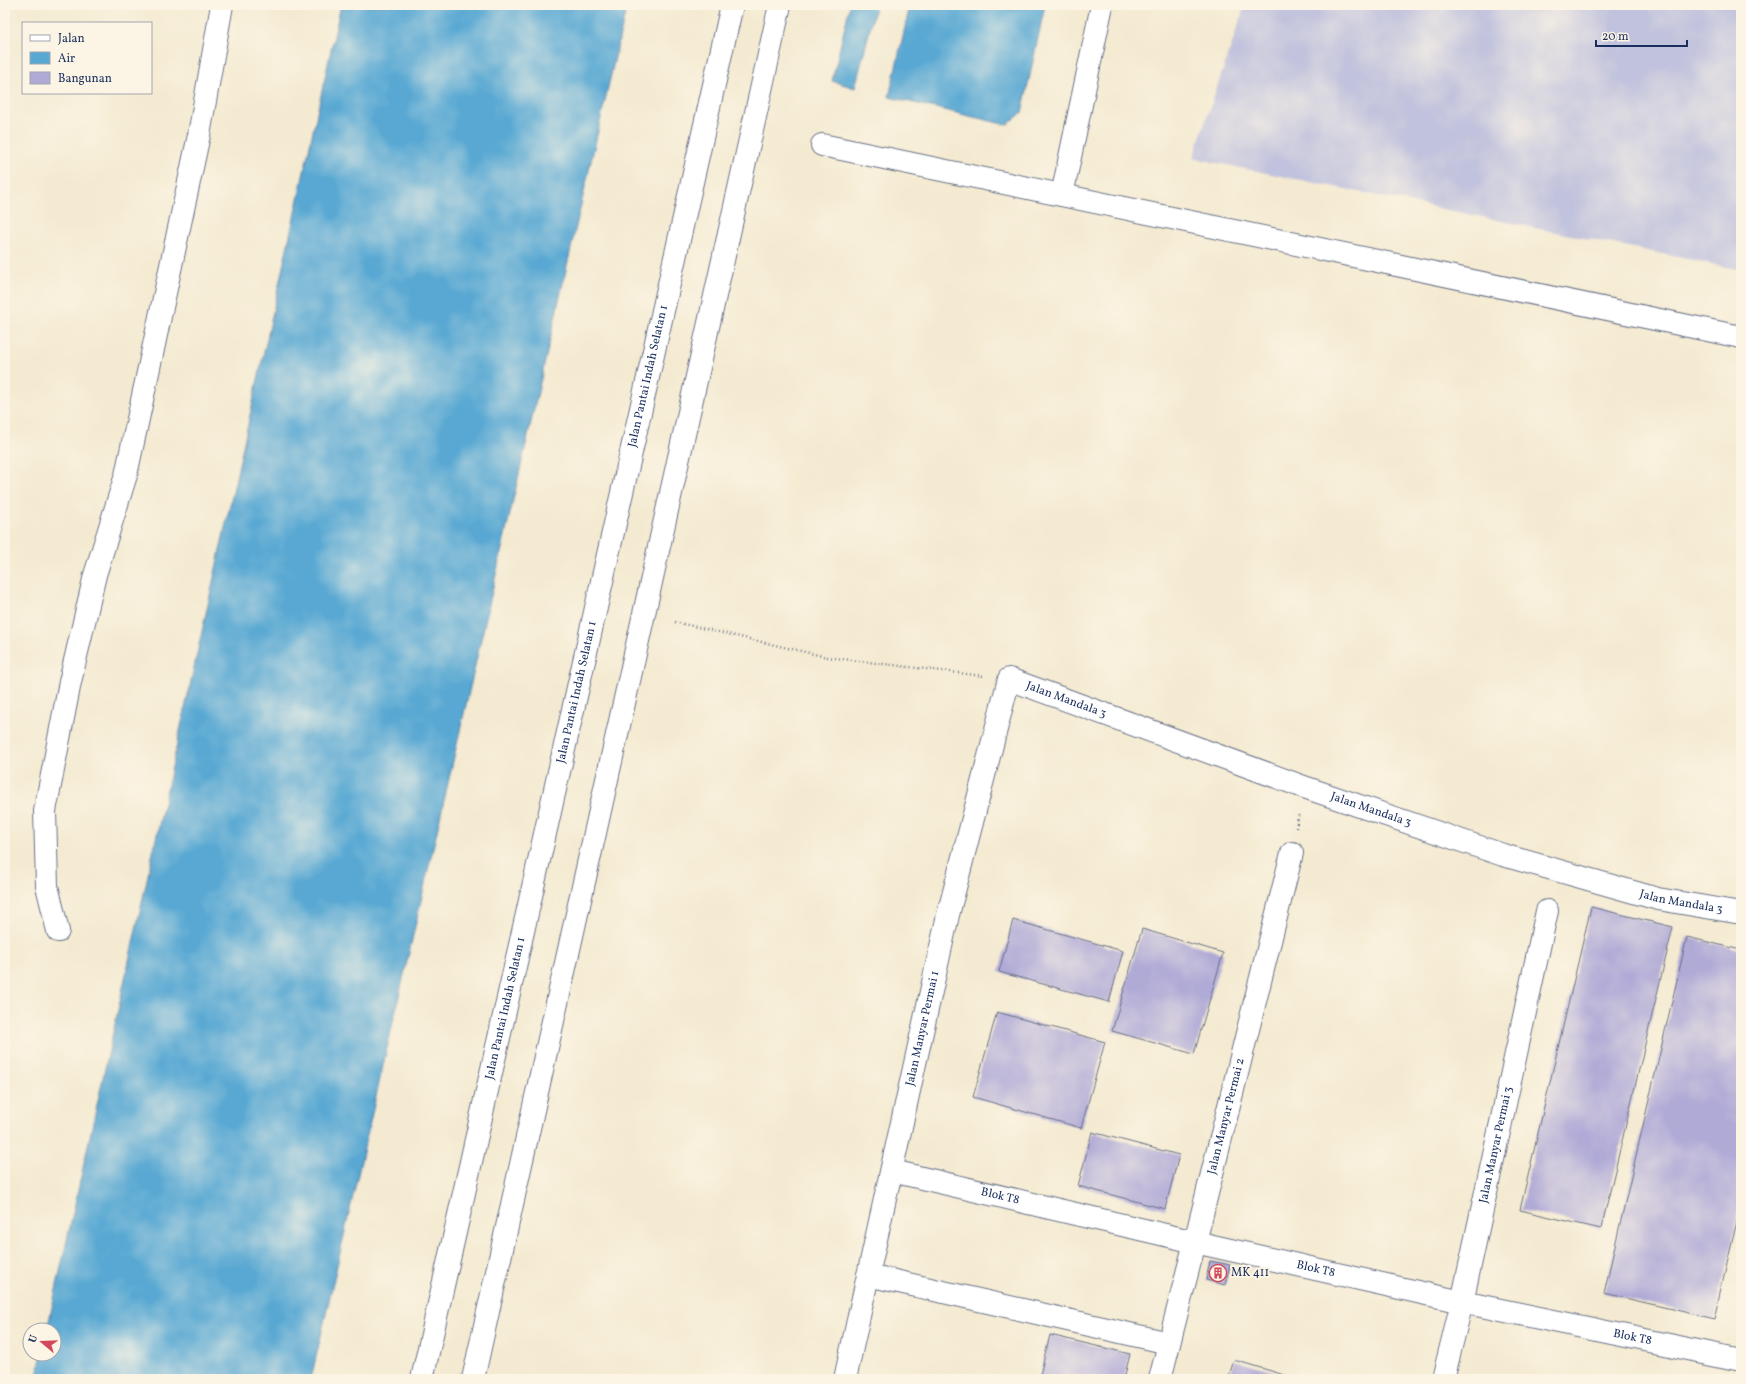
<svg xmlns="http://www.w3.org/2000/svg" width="1746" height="1384" font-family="Vollkorn,serif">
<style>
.industrial{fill:#c1c2dd}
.water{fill:#59a8d3;stroke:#3a6c98}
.building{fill:#b0aad7}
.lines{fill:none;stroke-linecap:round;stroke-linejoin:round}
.minor-casing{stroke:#677086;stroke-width:24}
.path{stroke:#677086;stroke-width:2.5;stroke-dasharray:1 3;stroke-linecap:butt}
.minor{stroke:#fff;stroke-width:22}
.labels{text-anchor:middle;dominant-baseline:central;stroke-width:4;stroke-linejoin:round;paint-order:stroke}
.street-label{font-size:12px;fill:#1b2f5e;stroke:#fcf5e5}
.poi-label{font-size:12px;fill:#1b2f5e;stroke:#fcf5e5;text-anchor:start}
</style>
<rect width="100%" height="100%" fill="#fcf5e5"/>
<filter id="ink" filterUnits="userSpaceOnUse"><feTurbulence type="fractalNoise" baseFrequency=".025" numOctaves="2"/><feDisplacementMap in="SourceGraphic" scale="8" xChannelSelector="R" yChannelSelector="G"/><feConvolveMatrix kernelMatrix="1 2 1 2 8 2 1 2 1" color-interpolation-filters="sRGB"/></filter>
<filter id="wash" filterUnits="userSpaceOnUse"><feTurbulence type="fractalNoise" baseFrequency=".012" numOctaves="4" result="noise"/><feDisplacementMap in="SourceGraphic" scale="16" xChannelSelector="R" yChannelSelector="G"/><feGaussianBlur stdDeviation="0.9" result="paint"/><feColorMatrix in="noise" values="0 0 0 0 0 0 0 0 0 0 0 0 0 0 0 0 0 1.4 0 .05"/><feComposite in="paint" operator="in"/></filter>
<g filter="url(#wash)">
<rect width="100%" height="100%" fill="#f4ead1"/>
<path class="industrial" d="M 1245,5 L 1741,5 L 1741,270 L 1193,158 Z"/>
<path class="water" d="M 341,5 L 627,5 L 311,1379 L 36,1379 L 42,1354 L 54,1354 L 54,1330 L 47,1330 Z
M 850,5 L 876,5 L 855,88 L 832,81 Z
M 910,5 L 1045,5 L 1022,113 L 1007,125 L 889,97 Z"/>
<g id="blocks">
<path class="building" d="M 1591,907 L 1673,927 L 1601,1229 L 1520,1210 Z
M 1013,920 L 1123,951 L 1109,1002 L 999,972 Z
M 1142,929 L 1223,953 L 1194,1054 L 1112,1031 Z
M 1687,937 L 1741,950 L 1741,1204 L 1714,1319 L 1604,1293 Z
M 997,1012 L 1105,1042 L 1081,1128 L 973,1097 Z
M 1092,1132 L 1179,1155 L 1165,1209 L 1078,1186 Z
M 1210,1261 L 1230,1265 L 1225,1285 L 1206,1280 Z
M 1050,1335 L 1130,1354 L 1124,1379 L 1039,1379 Z
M 1234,1360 L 1298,1379 L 1228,1379 Z"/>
</g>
</g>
<g filter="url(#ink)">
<use href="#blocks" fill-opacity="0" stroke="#677086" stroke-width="1"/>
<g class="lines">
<g class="minor-casing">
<g id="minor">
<path d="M 822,145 L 1741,337"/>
<path d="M 1062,195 L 1102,5"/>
<path d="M 58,931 L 47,886 L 45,811 L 70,682 L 95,575 L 126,475 L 199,135 L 222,5"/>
<path id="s1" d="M 892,1171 L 1195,1242 L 1462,1302 L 1741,1360"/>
<path d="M 868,1275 L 1169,1343"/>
<path id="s2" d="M 422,1379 L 732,5"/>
<path d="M 473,1379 L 780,5"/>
<path id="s3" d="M 845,1379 L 948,915 L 1009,679 L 1304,787 L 1503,855 L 1658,899 L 1741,913"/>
<path id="s4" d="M 1160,1379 L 1195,1242 L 1292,853"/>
<path id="s5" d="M 1443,1379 L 1462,1302 L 1547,911"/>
</g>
</g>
<path class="path" d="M 675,622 L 827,657 L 983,676
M 1296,828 L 1299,813"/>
<use href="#minor" class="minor"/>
</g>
</g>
<defs>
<g id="building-ring" transform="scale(0.9)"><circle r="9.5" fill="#fcf5e5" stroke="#d1495b" stroke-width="1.5"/><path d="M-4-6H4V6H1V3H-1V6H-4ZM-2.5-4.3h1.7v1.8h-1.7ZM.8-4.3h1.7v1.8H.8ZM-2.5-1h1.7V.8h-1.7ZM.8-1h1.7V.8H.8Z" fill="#d1495b"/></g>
</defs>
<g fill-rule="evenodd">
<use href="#building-ring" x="1218" y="1273"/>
</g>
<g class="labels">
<g class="street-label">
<text stroke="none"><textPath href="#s2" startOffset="1028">Jalan Pantai Indah Selatan 1</textPath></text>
<text stroke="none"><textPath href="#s2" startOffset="704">Jalan Pantai Indah Selatan 1</textPath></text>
<text stroke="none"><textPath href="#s3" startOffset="780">Jalan Mandala 3</textPath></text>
<text stroke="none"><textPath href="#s3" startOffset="1104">Jalan Mandala 3</textPath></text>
<text stroke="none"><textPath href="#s3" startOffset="1428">Jalan Mandala 3</textPath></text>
<text stroke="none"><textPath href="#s2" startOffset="380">Jalan Pantai Indah Selatan 1</textPath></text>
<text stroke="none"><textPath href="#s3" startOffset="359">Jalan Manyar Permai 1</textPath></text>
<text stroke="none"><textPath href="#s4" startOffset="271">Jalan Manyar Permai 2</textPath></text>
<text stroke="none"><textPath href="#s5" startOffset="240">Jalan Manyar Permai 3</textPath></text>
<text stroke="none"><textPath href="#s1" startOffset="111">Blok T8</textPath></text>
<text stroke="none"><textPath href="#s1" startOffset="435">Blok T8</textPath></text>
<text stroke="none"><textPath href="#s1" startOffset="759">Blok T8</textPath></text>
</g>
<g class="poi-label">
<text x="1231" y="1273">MK 411</text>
</g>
</g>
<rect width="1746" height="1384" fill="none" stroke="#fcf5e5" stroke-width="20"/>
<rect x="22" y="22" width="130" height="72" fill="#fcf5e5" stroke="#a2a6af"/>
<rect x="30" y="35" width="20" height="6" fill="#ffffff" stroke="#a2a6af"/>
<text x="58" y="42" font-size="12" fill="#1b2f5e">Jalan</text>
<rect x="30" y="52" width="20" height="12" fill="#59a8d3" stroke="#a2a6af"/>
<text x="58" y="62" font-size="12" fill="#1b2f5e">Air</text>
<rect x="30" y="72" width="20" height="12" fill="#b0aad7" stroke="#a2a6af"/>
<text x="58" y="82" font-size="12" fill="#1b2f5e">Bangunan</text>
<g transform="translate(42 1342) rotate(289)"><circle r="19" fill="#fcf5e5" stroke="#a2a6af"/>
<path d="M0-3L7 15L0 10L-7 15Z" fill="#d1495b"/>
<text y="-6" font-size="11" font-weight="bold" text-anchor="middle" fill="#1b2f5e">U</text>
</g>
<path d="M1596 40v6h91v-6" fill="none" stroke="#1b2f5e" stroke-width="2"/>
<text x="1602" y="40" font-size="12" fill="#1b2f5e" stroke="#fcf5e5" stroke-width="3" paint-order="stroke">20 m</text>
</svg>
